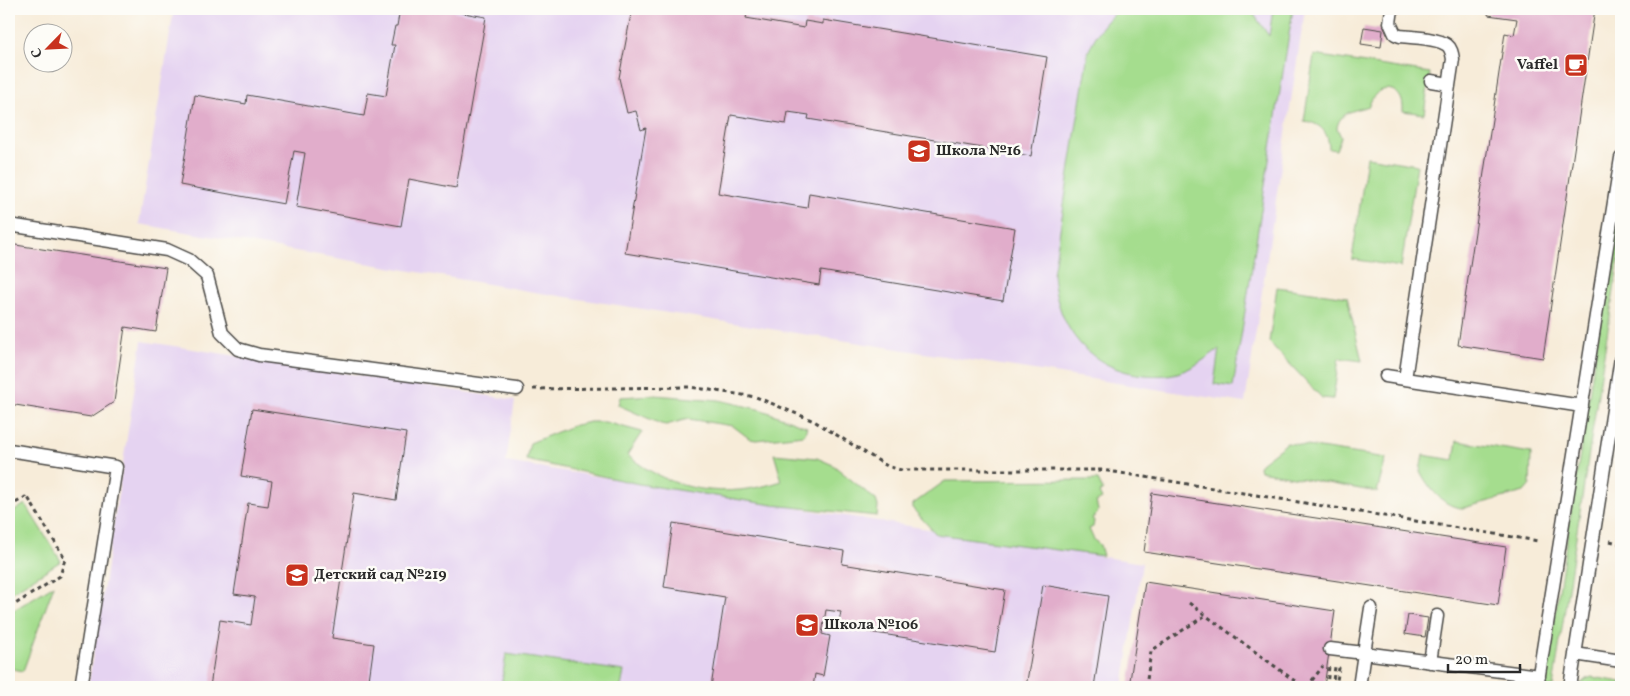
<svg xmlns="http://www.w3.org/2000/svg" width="1630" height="696" font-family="Vollkorn,serif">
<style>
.built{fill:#e5d3f1}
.green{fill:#a5dd8e;stroke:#68845c}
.building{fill:#e1adcb}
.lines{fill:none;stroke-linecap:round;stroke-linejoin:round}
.service-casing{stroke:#4a4845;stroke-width:15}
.path{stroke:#4a4845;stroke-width:3;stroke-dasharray:4 4;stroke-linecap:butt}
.service{stroke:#fff;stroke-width:12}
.labels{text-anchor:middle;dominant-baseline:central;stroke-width:5;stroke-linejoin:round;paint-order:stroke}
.poi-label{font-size:15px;font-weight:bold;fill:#2b2b2b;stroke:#fdfcf7;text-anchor:start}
</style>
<rect width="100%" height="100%" fill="#fdfcf7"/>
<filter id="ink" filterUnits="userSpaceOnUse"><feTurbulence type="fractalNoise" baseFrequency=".02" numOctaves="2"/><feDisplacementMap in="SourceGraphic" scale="10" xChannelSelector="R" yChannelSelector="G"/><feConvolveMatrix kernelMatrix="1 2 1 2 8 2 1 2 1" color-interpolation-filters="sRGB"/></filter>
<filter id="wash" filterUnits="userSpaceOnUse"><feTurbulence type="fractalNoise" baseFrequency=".0096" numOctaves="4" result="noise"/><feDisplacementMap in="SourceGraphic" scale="20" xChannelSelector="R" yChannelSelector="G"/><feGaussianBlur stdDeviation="1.12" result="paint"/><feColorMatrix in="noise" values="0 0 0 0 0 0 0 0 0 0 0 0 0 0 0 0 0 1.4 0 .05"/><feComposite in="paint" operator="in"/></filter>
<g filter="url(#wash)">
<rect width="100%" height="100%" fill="#f7ecd9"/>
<path class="built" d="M 174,9 L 1305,9 L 1245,403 L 534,292 L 139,224 Z
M 142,341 L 515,400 L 506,462 L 1142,563 L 1123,687 L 88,687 Z"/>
<path class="green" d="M 1119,9 L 1248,9 L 1253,13 L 1269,36 L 1273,9 L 1293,9 L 1233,387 L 1214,384 L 1219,349 C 1207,357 1197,366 1183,371 C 1171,376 1157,376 1145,375 C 1089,370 1057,328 1053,274 L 1088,53 C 1095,34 1105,22 1119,9 Z
M 1314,55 L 1430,73 L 1424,114 L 1403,111 C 1405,85 1376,81 1369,106 C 1356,110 1339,112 1337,128 L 1341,137 L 1336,150 L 1329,149 C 1329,133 1321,123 1304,121 Z
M 1367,157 L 1417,165 L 1401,267 L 1352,259 Z
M 1619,200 L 1621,200 L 1621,244 L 1553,687 L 1544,687 Z
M 1277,287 L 1347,297 L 1362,361 L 1339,358 L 1333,399 L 1322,398 L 1269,342 Z
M 654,395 L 719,400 L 762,410 L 807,427 L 804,435 L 756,440 L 750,439 L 733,426 L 688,419 L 666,425 L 661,424 L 618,405 L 620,397 Z
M 590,422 L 605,422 L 642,432 L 627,455 C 674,493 726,499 782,481 L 774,454 L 817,458 L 833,465 L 876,500 L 878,506 L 877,516 L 773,505 L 639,484 L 526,460 L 530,443 L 575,425 Z
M 1457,441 L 1531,453 L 1530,485 L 1524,492 L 1463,508 C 1444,508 1428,487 1420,471 L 1423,455 L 1454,460 Z
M 1287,443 L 1386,458 L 1377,492 L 1260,471 L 1259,467 L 1261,463 Z
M 1098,480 L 1103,490 L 1099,493 L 1102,499 L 1096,502 L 1098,510 L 1097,514 L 1092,518 L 1094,521 L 1093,527 L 1089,529 L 1094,540 L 1100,545 L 1103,556 L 936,534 L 913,509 L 913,504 L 945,481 Z
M 25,504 L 61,561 L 9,594 L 9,515 Z
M 54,585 L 23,671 L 9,668 L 9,613 Z
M 506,654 L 624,671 L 621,687 L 501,687 Z
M 1592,677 L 1621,682 L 1621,687 L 1577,687 L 1586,679 Z"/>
<g id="blocks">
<path class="building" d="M 400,9 L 440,9 L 486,17 L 456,188 L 409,179 L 401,226 L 296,207 L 305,153 L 294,151 L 284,204 L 180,185 L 195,95 L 246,104 L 247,95 L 364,116 L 368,93 L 386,96 L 395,45 L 391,45 L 395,26 L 397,26 Z
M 632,9 L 748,9 L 746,18 L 804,28 L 805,21 L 823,24 L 823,20 L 1047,57 L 1031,156 L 808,119 L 809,115 L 788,112 L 786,124 L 731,115 L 718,193 L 807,208 L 809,193 L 1015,228 L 1003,301 L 821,271 L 819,285 L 625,253 L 646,128 L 641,130 L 636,111 L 627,113 L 619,78 Z
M 1489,9 L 1595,9 L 1543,358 L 1458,345 L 1505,33 L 1514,35 L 1517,19 L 1488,15 Z
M 1364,27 L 1383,30 L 1381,47 L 1361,44 Z
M 9,244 L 166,268 L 156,332 L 125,327 L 114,402 L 91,417 L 9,404 Z
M 252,409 L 406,433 L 396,500 L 354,493 L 332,638 L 374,644 L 368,687 L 210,687 L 220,620 L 251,625 L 255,597 L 234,594 L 248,503 L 268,506 L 272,481 L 241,476 Z
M 1152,493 L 1506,547 L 1498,605 L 1144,552 Z
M 673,523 L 844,551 L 842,564 L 1005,590 L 995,652 L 838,627 L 841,612 L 826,610 L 822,634 L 830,636 L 823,676 L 815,674 L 813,687 L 711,687 L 725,597 L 664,587 Z
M 1145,582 L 1335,611 L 1324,687 L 1129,687 Z
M 1043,585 L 1108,596 L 1094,687 L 1026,687 Z
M 1408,615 L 1428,618 L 1425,637 L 1405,634 Z"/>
</g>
</g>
<g filter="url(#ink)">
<use href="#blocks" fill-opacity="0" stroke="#4a4845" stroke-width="1"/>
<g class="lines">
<g class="service-casing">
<path id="service" d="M 1392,9 L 1390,23 L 1395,34 L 1400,36 C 1411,37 1438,38 1447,45 C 1451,48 1452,53 1453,59 L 1405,379 L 1582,406
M 1431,81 L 1449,84
M 9,225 L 167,250 L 189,260 L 207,276 L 222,333 L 238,349 L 259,355 L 517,389
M 1386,376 L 1405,379
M 9,450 L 116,467 L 81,687
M 1330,649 L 1364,653 L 1371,608
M 1575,654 L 1621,661
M 1430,662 L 1437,616
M 1359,687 L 1364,653 L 1539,676
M 1537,687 L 1621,158
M 1570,687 L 1621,358"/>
</g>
<path class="path" d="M 533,389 L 690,387 L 756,397 L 814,421 L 887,466 L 901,470 L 1102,470 L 1538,541
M 9,507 L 27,496 L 65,559 L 60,576 L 9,608
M 1610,541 L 1621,544
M 1189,603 L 1303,687
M 1377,686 L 1389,687
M 1146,687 L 1151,651 L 1206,615
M 1307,687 L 1323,666
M 1327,687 L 1329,666
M 1332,687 L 1335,667 L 1339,668 L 1336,687"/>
<use href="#service" class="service"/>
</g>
</g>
<defs>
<g id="cafe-square" transform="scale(1.25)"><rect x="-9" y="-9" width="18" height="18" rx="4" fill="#c8321e" stroke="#fdfcf7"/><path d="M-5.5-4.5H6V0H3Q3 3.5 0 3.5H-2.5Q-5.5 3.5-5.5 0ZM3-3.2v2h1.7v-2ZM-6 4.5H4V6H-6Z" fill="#fff"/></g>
<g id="school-square" transform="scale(1.25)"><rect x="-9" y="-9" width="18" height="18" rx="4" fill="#c8321e" stroke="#fdfcf7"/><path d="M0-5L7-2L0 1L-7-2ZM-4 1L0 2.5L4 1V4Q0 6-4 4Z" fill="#fff"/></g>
</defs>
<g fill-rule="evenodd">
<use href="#cafe-square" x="1576" y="65"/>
<use href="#school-square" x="919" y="151"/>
<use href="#school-square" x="297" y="575"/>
<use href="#school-square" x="807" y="625"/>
</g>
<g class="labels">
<g class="poi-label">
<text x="1558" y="65" text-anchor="end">Vaffel</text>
<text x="936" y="151">Школа №16</text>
<text x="314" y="575">Детский сад №219</text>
<text x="824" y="625">Школа №106</text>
</g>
</g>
<rect width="1630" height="696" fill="none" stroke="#fdfcf7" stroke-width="30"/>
<g transform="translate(48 48) rotate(246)"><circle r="24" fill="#fdfcf7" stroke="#a9a8a5"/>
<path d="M0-4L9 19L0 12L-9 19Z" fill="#c8321e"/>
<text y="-8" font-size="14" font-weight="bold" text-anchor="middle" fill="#2b2b2b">С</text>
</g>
<path d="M1448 664v8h72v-8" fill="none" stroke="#2b2b2b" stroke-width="2.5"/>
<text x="1455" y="664" font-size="15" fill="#2b2b2b" stroke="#fdfcf7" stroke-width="4" paint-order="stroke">20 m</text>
</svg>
